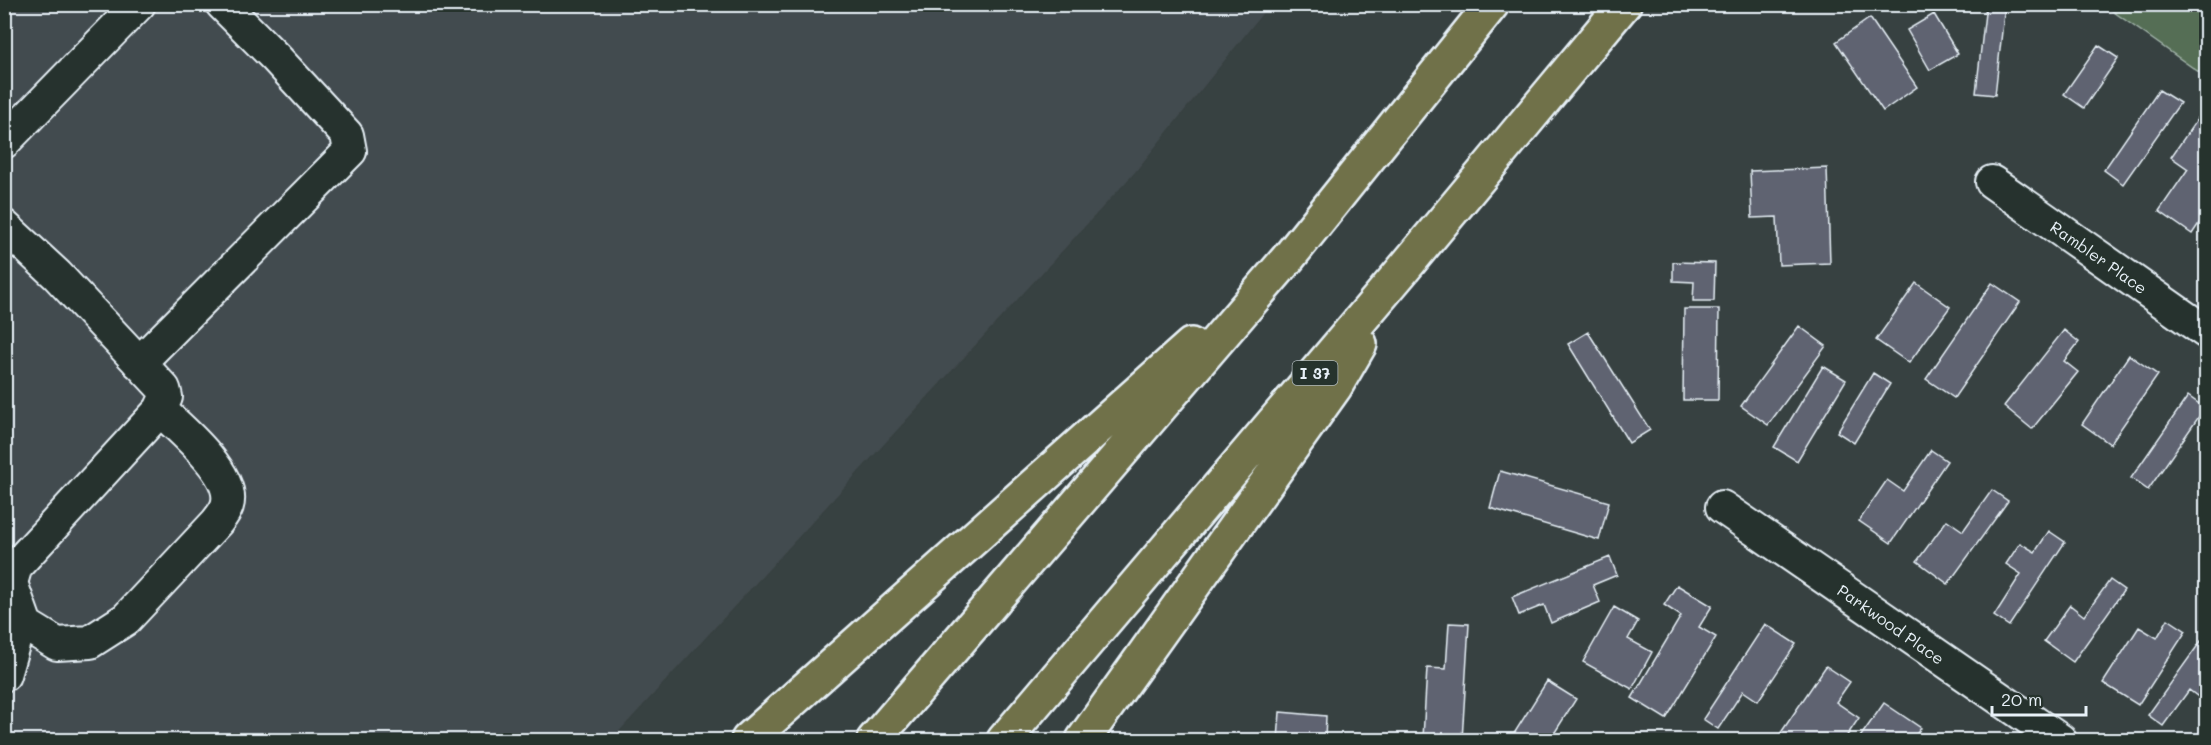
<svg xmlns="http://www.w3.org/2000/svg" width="2211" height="745" font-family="Mali,sans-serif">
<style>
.built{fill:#434b4f}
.green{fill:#556e54;stroke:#9eb0a6;stroke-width:1.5}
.building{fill:#5f6371;stroke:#e8f1f8;stroke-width:1.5}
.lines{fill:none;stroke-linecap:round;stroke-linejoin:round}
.minor-casing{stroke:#e8f1f8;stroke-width:36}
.highway-casing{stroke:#e8f1f8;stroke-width:38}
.minor{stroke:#26332d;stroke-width:32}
.highway{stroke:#6f714a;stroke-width:33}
.labels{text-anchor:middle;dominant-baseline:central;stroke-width:4.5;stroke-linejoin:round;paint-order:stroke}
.shield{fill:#26332d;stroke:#aeb8bb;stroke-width:1.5}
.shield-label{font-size:15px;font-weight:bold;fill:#e8f1f8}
.street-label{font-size:16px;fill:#e8f1f8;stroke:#26332d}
</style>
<rect width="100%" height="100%" fill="#374141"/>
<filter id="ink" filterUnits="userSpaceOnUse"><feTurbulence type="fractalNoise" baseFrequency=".0167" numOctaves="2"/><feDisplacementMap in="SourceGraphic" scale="12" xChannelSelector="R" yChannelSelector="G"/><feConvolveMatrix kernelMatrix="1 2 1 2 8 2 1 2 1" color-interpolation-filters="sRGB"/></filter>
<g filter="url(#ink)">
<path class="built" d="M 4,5 L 1269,5 L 1135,172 L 611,740 L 5,740 Z"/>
<path class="green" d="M 2104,5 L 2206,5 L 2206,77 Z"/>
<path class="building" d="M 1986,4 L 2005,4 L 1995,95 L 1976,93 Z
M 1934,14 L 1958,54 L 1930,70 L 1907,30 Z
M 1870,18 L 1917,87 L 1883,111 L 1836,42 Z
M 2098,45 L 2118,58 L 2084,108 L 2064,94 Z
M 2159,90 L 2180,103 L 2123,184 L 2104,170 Z
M 2200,115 L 2206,119 L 2206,213 L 2192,234 L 2159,211 L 2188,169 L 2171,157 Z
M 1827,168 L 1830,263 L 1779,265 L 1777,217 L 1752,218 L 1750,171 Z
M 1673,262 L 1715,263 L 1714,301 L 1693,301 L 1694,282 L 1673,281 Z
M 1916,283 L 1950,307 L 1909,363 L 1876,340 Z
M 1992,283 L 2020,302 L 1954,398 L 1926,379 Z
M 1684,309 L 1719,309 L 1718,400 L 1683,400 Z
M 1799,326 L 1826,346 L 1768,425 L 1741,406 Z
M 2064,330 L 2079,342 L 2064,361 L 2078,372 L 2032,429 L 2004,406 Z
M 1588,332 L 1650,430 L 1629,443 L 1568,344 Z
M 2129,355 L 2158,375 L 2110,444 L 2082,424 Z
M 1823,366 L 1846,380 L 1797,461 L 1774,447 Z
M 1873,373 L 1890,384 L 1854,443 L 1837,432 Z
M 2188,396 L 2205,408 L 2148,490 L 2131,478 Z
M 1931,450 L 1947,461 L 1891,543 L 1859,521 L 1887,480 L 1903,491 Z
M 1500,471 L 1609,502 L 1599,540 L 1490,508 Z
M 1992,490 L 2008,501 L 1948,584 L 1917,561 L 1947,520 L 1963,531 Z
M 2049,531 L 2065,542 L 2009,626 L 1994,616 L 2021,574 L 2006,564 L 2020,543 L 2035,552 Z
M 1610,557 L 1617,575 L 1593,585 L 1600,602 L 1551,623 L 1544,605 L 1519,615 L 1512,597 Z
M 2110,580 L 2124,590 L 2073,662 L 2044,641 L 2070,605 L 2084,616 Z
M 1677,585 L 1712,606 L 1699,627 L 1716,637 L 1666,719 L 1632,698 L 1681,616 L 1664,605 Z
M 1614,607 L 1638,621 L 1628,639 L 1652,652 L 1632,689 L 1583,662 Z
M 2168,619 L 2186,631 L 2138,705 L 2103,683 L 2139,627 L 2157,638 Z
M 1449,623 L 1469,624 L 1462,740 L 1423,738 L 1427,668 L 1446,669 Z
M 1765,624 L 1796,644 L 1758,701 L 1743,691 L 1718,729 L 1703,719 Z
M 2206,634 L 2206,699 L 2205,702 L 2189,690 L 2163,726 L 2148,715 Z
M 1826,666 L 1850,682 L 1836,702 L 1859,718 L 1844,740 L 1776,740 Z
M 1547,681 L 1576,699 L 1550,740 L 1510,740 Z
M 1884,703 L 1921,728 L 1912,740 L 1858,740 Z
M 1280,712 L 1326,716 L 1325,739 L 1344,740 L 1278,740 Z"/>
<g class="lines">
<g class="minor-casing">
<path id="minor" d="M 4,142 L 139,4
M 1992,182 L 2206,332
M 4,226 L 57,275 L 164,389 L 166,397 L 160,410 L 16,566 L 11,583 L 26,625 L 15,638 L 4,675
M 139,363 L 350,151 L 347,135 L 275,57 L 222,4
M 1722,507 L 2060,740
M 26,625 L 57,644 L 90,642 L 126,619 L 217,522 C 220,518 225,512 227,506 C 237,476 180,428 160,410"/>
</g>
<g class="highway-casing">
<path id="highway" d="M 748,740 L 1191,345
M 874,740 L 1289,257 L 1492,4
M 1004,740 L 1401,272 L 1624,4
M 1083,740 L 1335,387 L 1360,344"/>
</g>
<use href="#minor" class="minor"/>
<use href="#highway" class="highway"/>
</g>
</g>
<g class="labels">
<rect class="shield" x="1292.5" y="361" width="45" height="24" rx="4.5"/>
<g class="shield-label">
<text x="1315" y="373">I 37</text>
</g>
<g class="street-label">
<text transform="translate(2099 257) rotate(35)">Rambler Place</text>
<text transform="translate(1891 624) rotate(35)">Parkwood Place</text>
</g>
</g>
<rect width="2211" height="745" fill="none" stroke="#26332d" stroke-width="24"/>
<rect x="12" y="12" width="2187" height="721" fill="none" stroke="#e8f1f8" stroke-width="2" filter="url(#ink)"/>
<path d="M1992 706v9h94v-9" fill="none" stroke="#e8f1f8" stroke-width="3"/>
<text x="2001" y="706" font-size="18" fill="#e8f1f8" stroke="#26332d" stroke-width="4.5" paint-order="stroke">20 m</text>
</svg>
